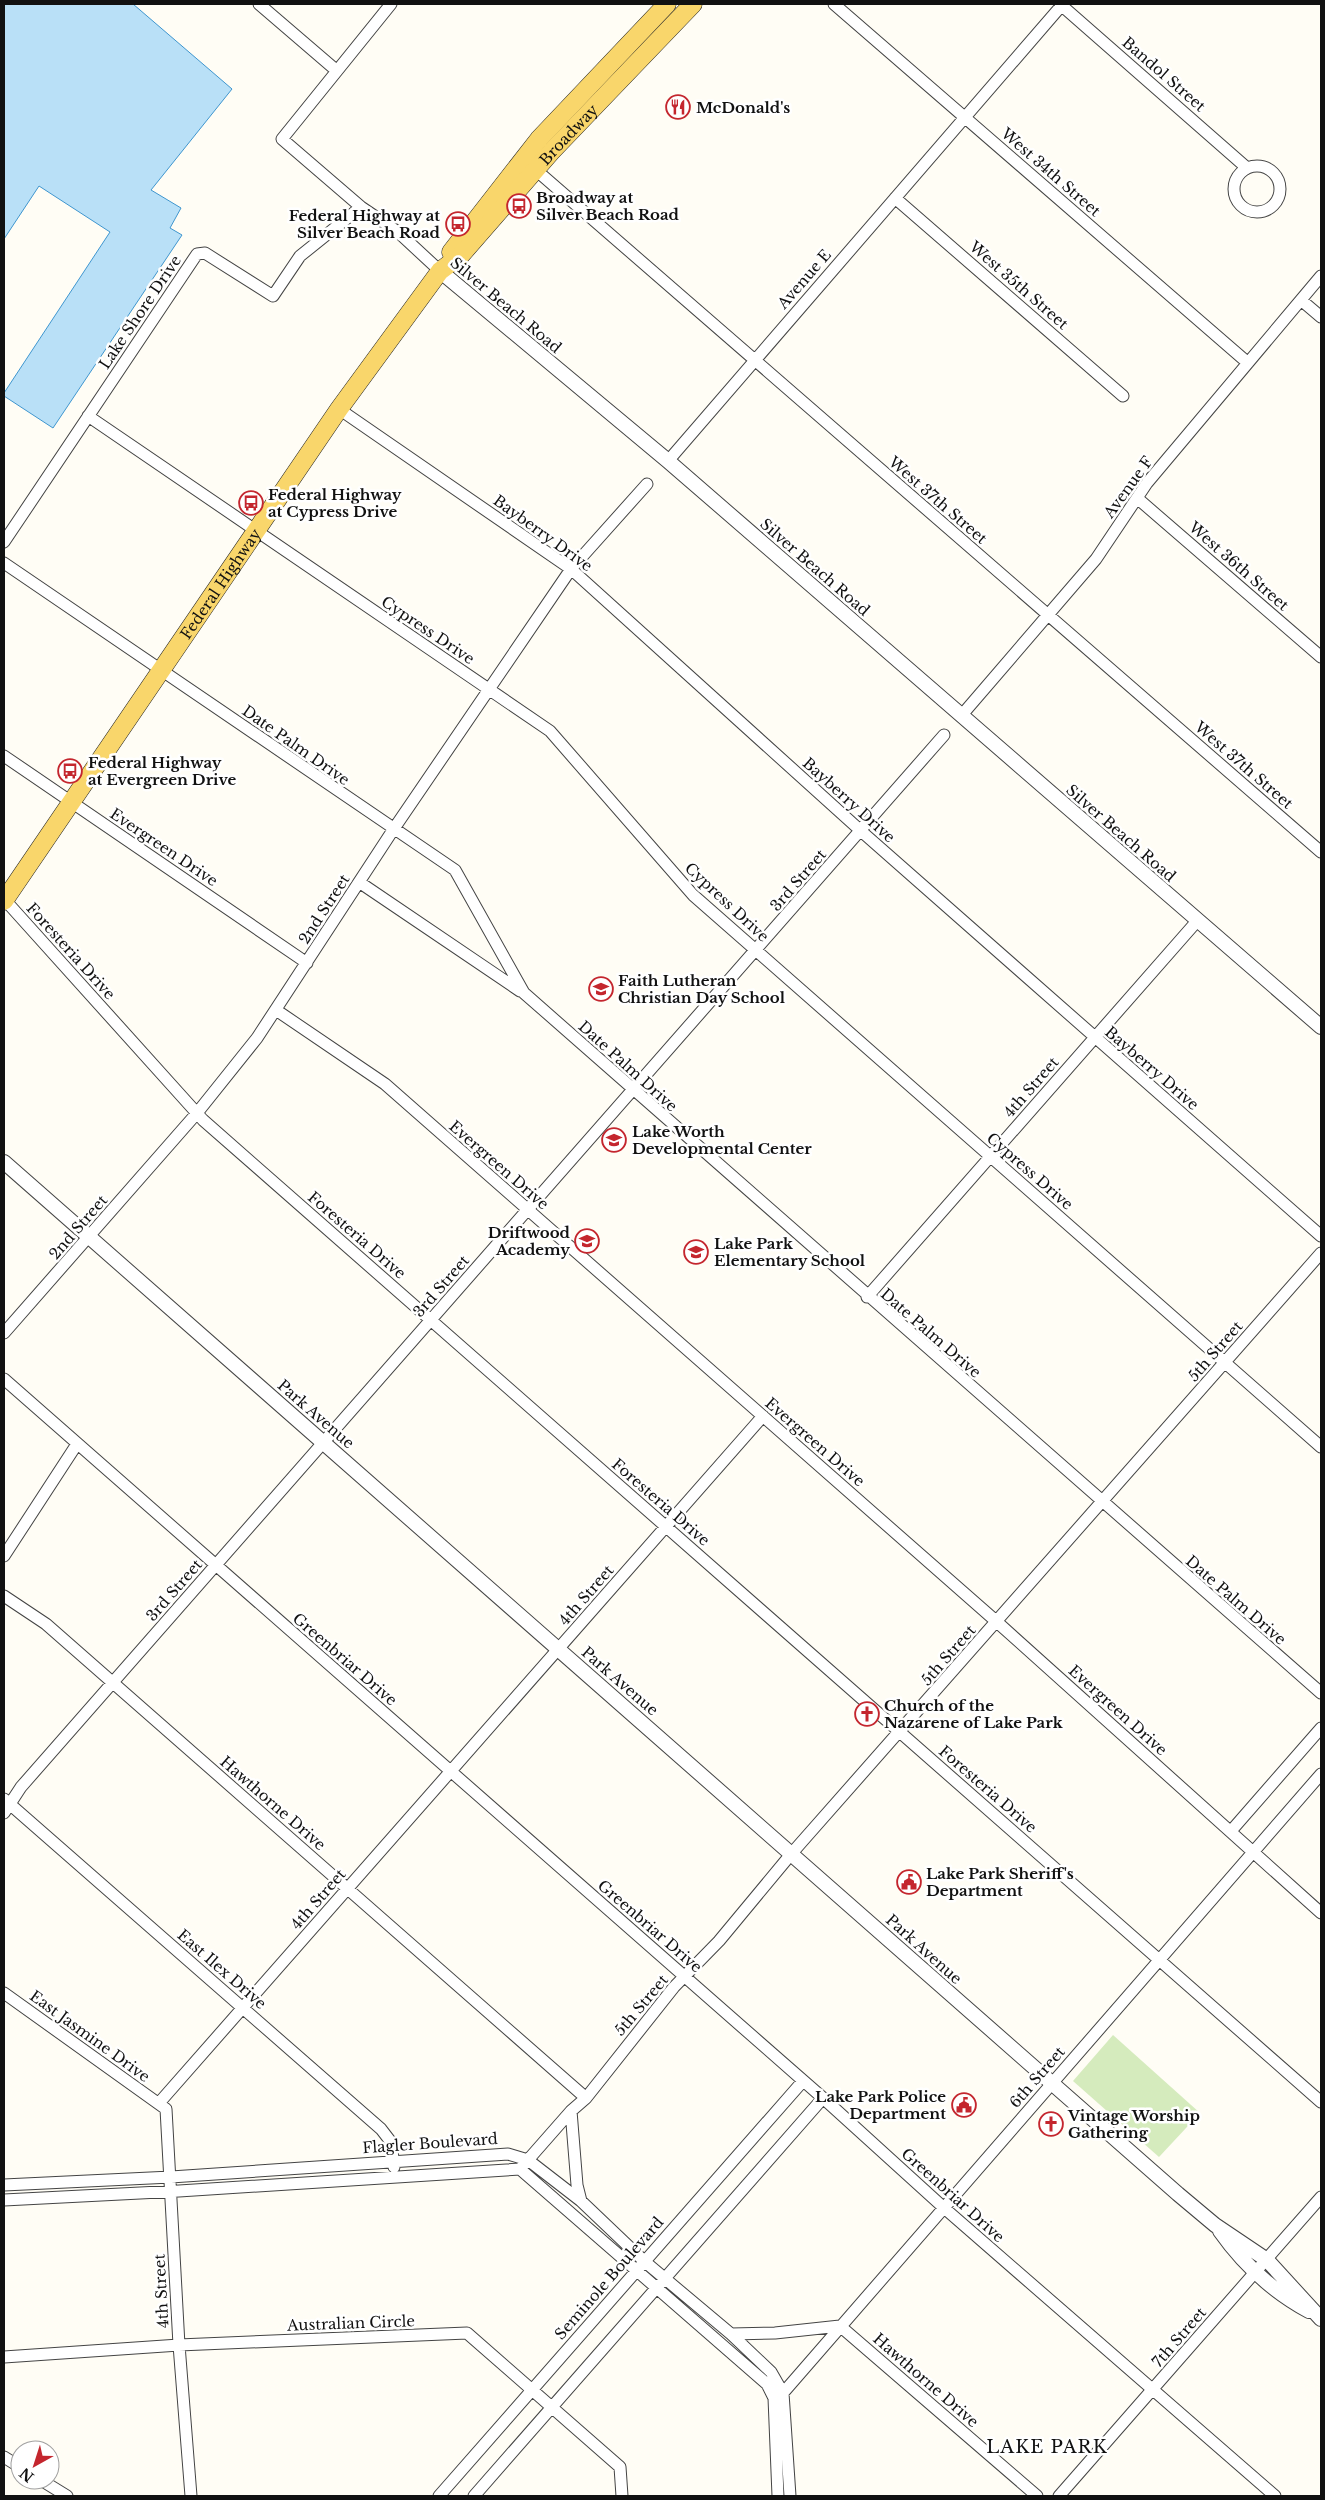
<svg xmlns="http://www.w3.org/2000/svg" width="1325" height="2500" font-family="'Libre Baskerville',serif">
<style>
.green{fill:#d5ebbd}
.water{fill:#b9e0f7;stroke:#3f96cf}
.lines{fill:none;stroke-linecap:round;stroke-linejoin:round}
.minor-casing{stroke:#444;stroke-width:13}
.tertiary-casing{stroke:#444;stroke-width:16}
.primary-casing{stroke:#222;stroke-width:19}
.minor{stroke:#fff;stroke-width:11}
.tertiary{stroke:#fff;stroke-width:14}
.primary{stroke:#f9d66b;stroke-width:18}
.labels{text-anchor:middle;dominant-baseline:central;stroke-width:5;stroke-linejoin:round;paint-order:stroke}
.street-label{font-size:15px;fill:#111;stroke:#fff}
.poi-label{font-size:15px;font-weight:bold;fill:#111;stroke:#fff;text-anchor:start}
.quarter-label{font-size:18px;letter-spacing:1px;fill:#111;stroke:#fff}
</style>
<rect width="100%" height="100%" fill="#fffdf5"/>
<path class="green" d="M 1113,2035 L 1200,2113 L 1159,2157 L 1073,2081 Z"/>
<path class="water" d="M 4,4 L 133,4 L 232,89 L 151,190 L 181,208 L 170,228 L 182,235 L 53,428 L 4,396 L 4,393 L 110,232 L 39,186 L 4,239 Z"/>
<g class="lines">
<g class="minor-casing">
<path id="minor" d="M 259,4 L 337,71
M 391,4 L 282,139 L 361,207 L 398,232 L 440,271
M 834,4 L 1248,363
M 1060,4 L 1247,168
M1234 189a23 23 0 1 1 46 0a23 23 0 1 1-46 0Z
M 536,170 L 1321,852
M 895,198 L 1123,396
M 1301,300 L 1321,317
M 339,409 L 571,569 L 861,831 L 1321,1236
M 88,416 L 550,731 L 693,895 L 1321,1447
M 668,461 L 1062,5
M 1137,498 L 1321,657
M 4,542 L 197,254 L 205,253 L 273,296 L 300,256 L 361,207
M 4,563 L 455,870 L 524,993 L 1321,1693
M 961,716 L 1096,559 L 1147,483 L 1321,276
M 4,756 L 307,963
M 359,882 L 520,991
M 5,900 L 203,1120 L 1321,2102
M 276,1010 L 385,1084 L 997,1622 L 1321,1913
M 867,1297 L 1198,920
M 4,1333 L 197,1113 L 257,1038 L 393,830 L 571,569 L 647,484
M 4,1379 L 823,2098 L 943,2207 L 1275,2496
M 4,1556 L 77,1444
M 4,1596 L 46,1624 L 586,2098
M 4,1799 L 381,2129 L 391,2142 L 394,2167
M 4,1813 L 21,1787 L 944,735
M 1231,1831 L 1321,1728
M 4,1993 L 166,2109 L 179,2345 L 191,2496
M 159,2103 L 763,1416
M 571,2111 L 577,2185 L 581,2201
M 520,2169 L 571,2111 L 586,2098 L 674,1987 L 719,1941 L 792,1853 L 1321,1253
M 4,2185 L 171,2177 L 508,2154 L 528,2160 L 581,2201 L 644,2261 L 731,2334 L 771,2372 L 783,2393 L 790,2496
M 4,2200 L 179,2191 L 520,2169 L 767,2384 L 774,2398 L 778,2496
M 731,2334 L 775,2333 L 840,2326 L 1037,2496
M 4,2357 L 179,2345 L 467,2333 L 620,2467 L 622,2496
M 777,2396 L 783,2393 L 1321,1774
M 4,2457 L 20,2467
M 41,2480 L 67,2496
M 439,2496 L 803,2081
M 474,2496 L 823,2098
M 1059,2496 L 1321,2197"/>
</g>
<g class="tertiary-casing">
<path id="tertiary" d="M 440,271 L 668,461 L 1321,1027
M 4,1162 L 1178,2194 L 1215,2225 L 1267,2260 L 1321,2319
M 1220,2231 C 1244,2265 1272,2291 1309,2311"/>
</g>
<g class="primary-casing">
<g id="primary">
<path d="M 451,252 L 539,139 L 667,4"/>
<path id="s1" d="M 4,901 L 339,409 L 440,271 L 461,255 L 551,152 L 693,4"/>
</g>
</g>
<use href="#minor" class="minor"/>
<use href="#tertiary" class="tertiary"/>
<use href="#primary" class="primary"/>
</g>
<defs>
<g id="restaurant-ring" transform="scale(1.25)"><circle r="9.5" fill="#fff" stroke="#c4262e" stroke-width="1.5"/><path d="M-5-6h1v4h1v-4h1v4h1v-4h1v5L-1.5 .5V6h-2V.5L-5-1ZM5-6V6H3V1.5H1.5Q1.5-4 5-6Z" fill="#c4262e"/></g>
<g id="bus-ring" transform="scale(1.25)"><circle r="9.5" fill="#fff" stroke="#c4262e" stroke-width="1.5"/><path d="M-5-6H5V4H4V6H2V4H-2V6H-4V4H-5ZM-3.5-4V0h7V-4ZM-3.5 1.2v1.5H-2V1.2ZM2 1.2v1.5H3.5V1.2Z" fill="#c4262e"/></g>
<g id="school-ring" transform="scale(1.25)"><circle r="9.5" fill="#fff" stroke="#c4262e" stroke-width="1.5"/><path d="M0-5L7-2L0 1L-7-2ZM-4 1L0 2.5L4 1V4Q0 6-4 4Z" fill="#c4262e"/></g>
<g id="church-ring" transform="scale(1.25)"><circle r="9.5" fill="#fff" stroke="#c4262e" stroke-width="1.5"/><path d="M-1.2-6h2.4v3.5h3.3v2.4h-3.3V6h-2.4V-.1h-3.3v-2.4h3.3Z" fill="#c4262e"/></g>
<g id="civic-ring" transform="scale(1.25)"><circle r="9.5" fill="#fff" stroke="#c4262e" stroke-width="1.5"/><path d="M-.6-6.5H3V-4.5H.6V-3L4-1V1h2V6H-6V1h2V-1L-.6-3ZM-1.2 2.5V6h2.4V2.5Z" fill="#c4262e"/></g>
</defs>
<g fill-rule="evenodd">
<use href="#restaurant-ring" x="678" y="107"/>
<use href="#bus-ring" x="519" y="206"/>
<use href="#bus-ring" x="458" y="224"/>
<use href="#bus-ring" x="251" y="503"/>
<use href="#bus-ring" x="70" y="771"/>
<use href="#school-ring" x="601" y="989"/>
<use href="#school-ring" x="614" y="1140"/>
<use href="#school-ring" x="587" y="1241"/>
<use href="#school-ring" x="696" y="1252"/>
<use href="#church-ring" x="867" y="1714"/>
<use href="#civic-ring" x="909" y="1882"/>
<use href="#civic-ring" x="964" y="2105"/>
<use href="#church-ring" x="1051" y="2124"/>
</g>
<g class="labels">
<g class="street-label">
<text transform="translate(1164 74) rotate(41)">Bandol Street</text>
<text stroke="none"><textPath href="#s1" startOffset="954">Broadway</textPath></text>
<text transform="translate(1051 172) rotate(41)">West 34th Street</text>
<text transform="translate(804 279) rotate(-49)">Avenue E</text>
<text transform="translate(1019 285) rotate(41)">West 35th Street</text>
<text transform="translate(506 305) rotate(40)">Silver Beach Road</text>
<text transform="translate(140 312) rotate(-56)">Lake Shore Drive</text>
<text transform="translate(1128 487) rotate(-54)">Avenue F</text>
<text transform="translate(938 500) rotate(41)">West 37th Street</text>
<text transform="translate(543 533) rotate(36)">Bayberry Drive</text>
<text transform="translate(1239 566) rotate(41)">West 36th Street</text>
<text transform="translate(815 567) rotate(41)">Silver Beach Road</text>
<text stroke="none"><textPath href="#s1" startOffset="384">Federal Highway</textPath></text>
<text transform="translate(428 630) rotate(34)">Cypress Drive</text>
<text transform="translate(296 745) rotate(35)">Date Palm Drive</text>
<text transform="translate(1244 765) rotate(41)">West 37th Street</text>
<text transform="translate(849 800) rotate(42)">Bayberry Drive</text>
<text transform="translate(1121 833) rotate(41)">Silver Beach Road</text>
<text transform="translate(164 847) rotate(34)">Evergreen Drive</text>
<text transform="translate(798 880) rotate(-49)">3rd Street</text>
<text transform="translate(727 902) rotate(43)">Cypress Drive</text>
<text transform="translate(324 909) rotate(-57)">2nd Street</text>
<text transform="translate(71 951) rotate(48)">Foresteria Drive</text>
<text transform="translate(628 1066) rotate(42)">Date Palm Drive</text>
<text transform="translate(1152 1068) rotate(41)">Bayberry Drive</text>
<text transform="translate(1031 1087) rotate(-49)">4th Street</text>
<text transform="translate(499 1165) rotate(41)">Evergreen Drive</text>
<text transform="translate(1030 1171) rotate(41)">Cypress Drive</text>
<text transform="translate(78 1227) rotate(-49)">2nd Street</text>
<text transform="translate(357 1235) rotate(41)">Foresteria Drive</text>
<text transform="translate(441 1286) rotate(-49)">3rd Street</text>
<text transform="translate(931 1333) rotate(41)">Date Palm Drive</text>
<text transform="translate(1215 1351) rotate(-49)">5th Street</text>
<text transform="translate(316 1414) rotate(41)">Park Avenue</text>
<text transform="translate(815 1442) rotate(41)">Evergreen Drive</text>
<text transform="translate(661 1502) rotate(41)">Foresteria Drive</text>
<text transform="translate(174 1590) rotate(-49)">3rd Street</text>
<text transform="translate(586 1595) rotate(-49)">4th Street</text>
<text transform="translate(1236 1600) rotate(41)">Date Palm Drive</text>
<text transform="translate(948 1655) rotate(-49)">5th Street</text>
<text transform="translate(345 1659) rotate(41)">Greenbriar Drive</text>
<text transform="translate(620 1681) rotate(41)">Park Avenue</text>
<text transform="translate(1118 1710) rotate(42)">Evergreen Drive</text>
<text transform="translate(988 1789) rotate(41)">Foresteria Drive</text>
<text transform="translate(273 1803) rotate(41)">Hawthorne Drive</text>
<text transform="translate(318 1899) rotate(-49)">4th Street</text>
<text transform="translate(650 1926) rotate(41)">Greenbriar Drive</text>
<text transform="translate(924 1949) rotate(42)">Park Avenue</text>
<text transform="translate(222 1969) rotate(41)">East Ilex Drive</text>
<text transform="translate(641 2005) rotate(-50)">5th Street</text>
<text transform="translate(90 2036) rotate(36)">East Jasmine Drive</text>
<text transform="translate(1037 2077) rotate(-49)">6th Street</text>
<text transform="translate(430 2143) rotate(-4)">Flagler Boulevard</text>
<text transform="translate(953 2195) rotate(42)">Greenbriar Drive</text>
<text transform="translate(609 2278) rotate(-49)">Seminole Boulevard</text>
<text transform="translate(161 2291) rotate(-93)">4th Street</text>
<text transform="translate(351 2323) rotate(-2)">Australian Circle</text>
<text transform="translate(1179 2337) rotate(-49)">7th Street</text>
<text transform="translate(926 2380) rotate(41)">Hawthorne Drive</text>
</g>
<g class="poi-label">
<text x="696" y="107">McDonald's</text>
<text x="536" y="197">Broadway at<tspan x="536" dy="17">Silver Beach Road</tspan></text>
<text x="440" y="215" text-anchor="end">Federal Highway at<tspan x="440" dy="17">Silver Beach Road</tspan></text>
<text x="268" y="494">Federal Highway<tspan x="268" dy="17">at Cypress Drive</tspan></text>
<text x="88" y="762">Federal Highway<tspan x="88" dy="17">at Evergreen Drive</tspan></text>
<text x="618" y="980">Faith Lutheran<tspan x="618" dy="17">Christian Day School</tspan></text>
<text x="632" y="1131">Lake Worth<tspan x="632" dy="17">Developmental Center</tspan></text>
<text x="570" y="1232" text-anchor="end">Driftwood<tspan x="570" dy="17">Academy</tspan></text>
<text x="714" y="1243">Lake Park<tspan x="714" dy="17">Elementary School</tspan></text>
<text x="884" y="1705">Church of the<tspan x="884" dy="17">Nazarene of Lake Park</tspan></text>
<text x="926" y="1873">Lake Park Sheriff's<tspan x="926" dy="17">Department</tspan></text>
<text x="946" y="2096" text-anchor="end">Lake Park Police<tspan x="946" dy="17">Department</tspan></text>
<text x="1068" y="2115">Vintage Worship<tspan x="1068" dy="17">Gathering</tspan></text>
</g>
<g class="quarter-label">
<text x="1047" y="2447">LAKE PARK</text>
</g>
</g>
<rect width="1325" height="2500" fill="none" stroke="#111111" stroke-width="10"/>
<g transform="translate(35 2465) rotate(219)"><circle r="24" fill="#ffffff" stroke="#a0a0a0"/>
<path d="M0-4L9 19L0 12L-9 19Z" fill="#c4262e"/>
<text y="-8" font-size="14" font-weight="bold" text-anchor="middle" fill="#111111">N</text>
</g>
</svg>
